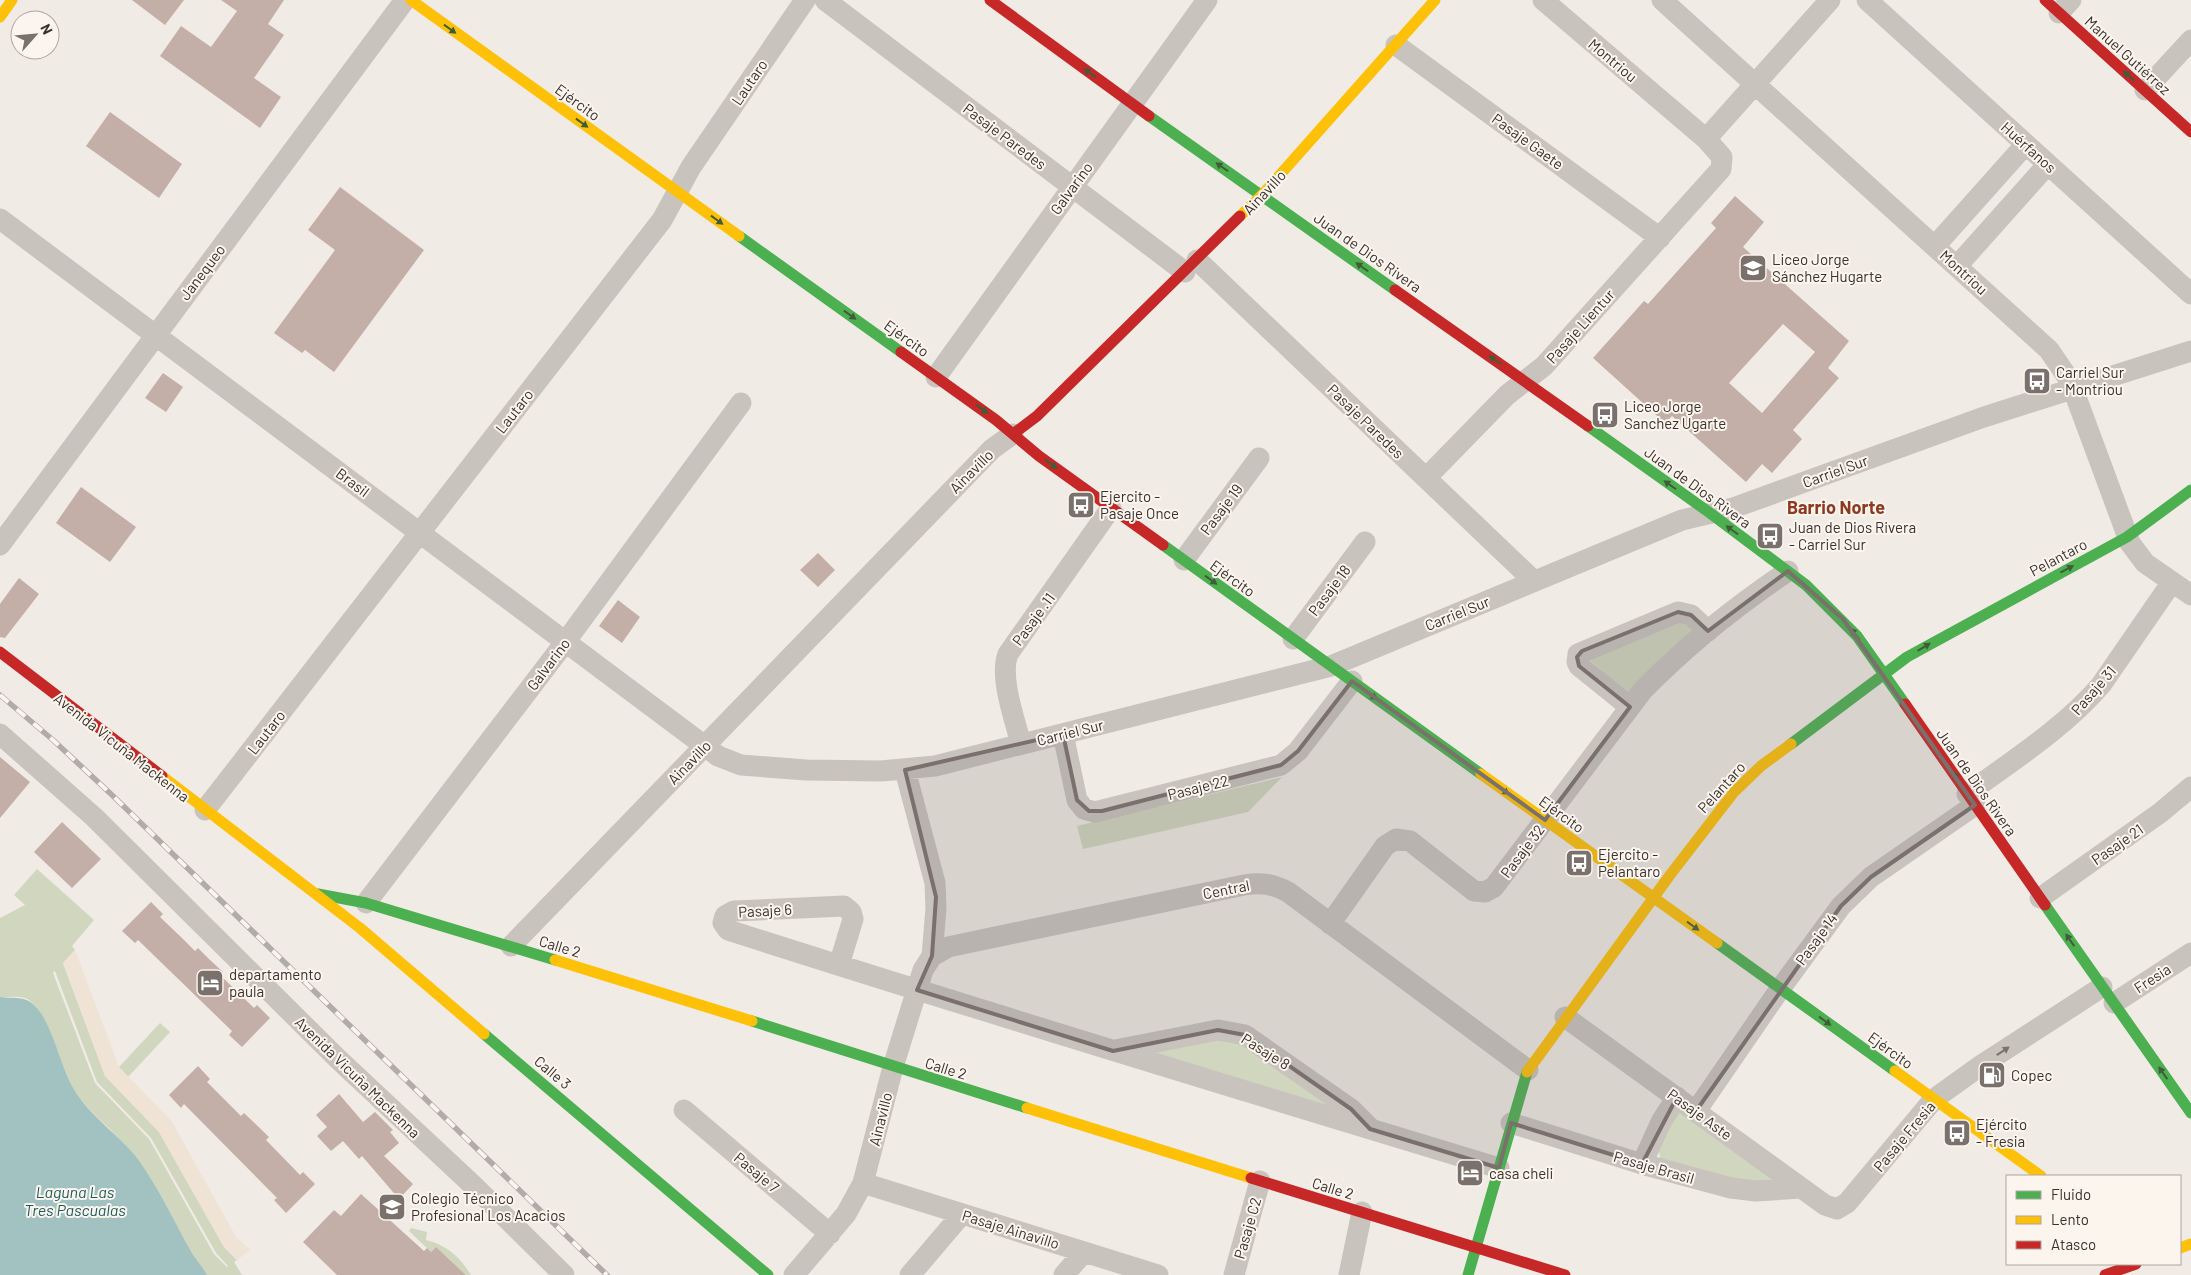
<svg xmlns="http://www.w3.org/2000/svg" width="2191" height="1275" font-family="Barlow,sans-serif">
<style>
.green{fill:#d1d6bf;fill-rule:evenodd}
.plaza{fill:#eee3d5}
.water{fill:#a1c2c1}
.building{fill:#c3afa7;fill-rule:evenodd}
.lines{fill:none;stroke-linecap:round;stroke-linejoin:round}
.street{stroke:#c9c3be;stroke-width:21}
.fast{stroke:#4caf50;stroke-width:11}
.slow{stroke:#ffc107;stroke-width:11}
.jam{stroke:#c62828;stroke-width:11}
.rail-casing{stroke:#b1aca8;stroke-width:5.5}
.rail{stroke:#fbf5ee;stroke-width:4;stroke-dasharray:11;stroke-linecap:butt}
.oneway{fill:#415c38}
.oneway2{fill:#7b726d}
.marked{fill:#7a716c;fill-opacity:0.2;stroke:#7a716c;stroke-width:4;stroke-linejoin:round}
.labels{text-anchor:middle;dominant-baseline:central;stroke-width:4;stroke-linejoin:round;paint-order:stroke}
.street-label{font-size:15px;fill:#3b302b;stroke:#fbf5ee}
.poi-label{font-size:15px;fill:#3b302b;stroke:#fbf5ee;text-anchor:start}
.water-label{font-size:16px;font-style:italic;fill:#1f5a5e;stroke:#fbf5ee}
.quarter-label{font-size:18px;font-weight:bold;fill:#8c3b22;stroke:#fbf5ee}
</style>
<rect width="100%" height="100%" fill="#f0ebe5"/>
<path class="green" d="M 1675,619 L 1694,629 L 1630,696 L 1585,656 Z
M 1282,777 L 1248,812 L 1083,849 L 1077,826 Z
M 37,869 L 94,920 L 72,946 L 75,950 L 63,963 L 105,1076 L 159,1132 L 224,1247 L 237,1260 L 234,1262 L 242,1275 L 207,1275 C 203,1267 197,1261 192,1253 C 170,1216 152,1177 124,1144 C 109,1126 88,1112 75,1091 C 61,1068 49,1015 30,1001 C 22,994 9,998 0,997 L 0,918 L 25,905 L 14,895 ZM 55,971 L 97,1082 L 151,1138 L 216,1253 L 228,1266 L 227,1267 L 214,1254 L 149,1139 L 95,1083 L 53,973 Z
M 160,1023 L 170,1032 L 128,1077 L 119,1067 Z
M 1213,1036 L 1242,1039 L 1343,1110 L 1137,1051 Z
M 1685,1110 L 1779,1179 L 1759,1185 L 1660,1160 L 1659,1151 L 1674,1113 Z
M 411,1228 L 427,1232 L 426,1240 C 447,1245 460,1257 471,1275 L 466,1275 L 436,1247 L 431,1252 L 409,1231 Z"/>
<path class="plaza" d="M 75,950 L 119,1067 L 172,1122 L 236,1237 L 250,1250 L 237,1260 L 224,1247 L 159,1132 L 105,1076 L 63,963 Z"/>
<path class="water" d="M 0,997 C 13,999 25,995 35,1006 C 53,1024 60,1067 75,1091 C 91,1117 118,1134 137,1158 C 159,1188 174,1222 192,1253 C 197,1261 203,1267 207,1275 L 0,1275 Z"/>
<path class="building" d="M 132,0 L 184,0 L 165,25 Z
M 221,0 L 284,0 L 268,24 L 284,35 L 254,78 L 281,97 L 260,128 L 160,56 L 181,26 L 211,47 L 237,11 Z
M 110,112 L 182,164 L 159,198 L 86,146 Z
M 340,187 L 424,250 L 334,372 L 305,350 L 302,353 L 274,333 L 335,250 L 308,230 Z
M 1735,196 L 1764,222 L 1743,247 L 1849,341 L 1828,368 L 1839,378 L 1793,430 L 1802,439 L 1772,473 L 1762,464 L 1746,482 L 1672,416 L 1665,423 L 1593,358 L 1644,301 L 1648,304 L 1716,228 L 1711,223 ZM 1783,324 L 1815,352 L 1762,413 L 1729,383 Z
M 163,373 L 183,387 L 166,412 L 145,398 Z
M 81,487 L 136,527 L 110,562 L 56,523 Z
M 818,553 L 835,570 L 818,587 L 800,570 Z
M 19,578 L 39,594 L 5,638 L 0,637 L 0,604 Z
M 618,600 L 640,617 L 622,643 L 599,626 Z
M 0,757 L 30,782 L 0,818 Z
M 62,822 L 101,859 L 72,888 L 34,852 Z
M 151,902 L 163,914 L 160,917 L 183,939 L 195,951 L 198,948 L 210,960 L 223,972 L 220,975 L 254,1008 L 257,1005 L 270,1018 L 242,1047 L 229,1035 L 232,1031 L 138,940 L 135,943 L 122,931 Z
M 198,1066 L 210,1079 L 207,1082 L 241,1116 L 244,1113 L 269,1137 L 266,1140 L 300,1175 L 303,1172 L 315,1184 L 286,1213 L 274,1200 L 277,1198 L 184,1104 L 181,1108 L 169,1095 Z
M 339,1094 L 363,1122 L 375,1112 L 393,1130 L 390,1132 L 399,1143 L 384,1156 L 413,1184 L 399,1199 L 362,1156 L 359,1159 L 343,1141 L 331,1151 L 317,1136 L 327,1127 L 316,1115 Z
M 361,1194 L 424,1251 L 427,1248 L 431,1252 L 436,1247 L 466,1275 L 337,1275 L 303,1242 L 334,1210 L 341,1216 Z"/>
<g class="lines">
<path class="street" d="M 825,0 L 1185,272
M 1662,0 L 2049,350 L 2066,375 L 2073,389 L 2130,543 L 2145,563 L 2191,595
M 1867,0 L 2191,294
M 2059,13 L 2071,0
M 1396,45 L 1660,238
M 2145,90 L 2191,40
M 1706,139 L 1830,0
M 0,219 L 718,756 L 741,765 L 806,770 L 881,771 L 935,766 L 1331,666 L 1682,520 L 1733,508 L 1984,417 L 2191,351
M 1935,246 L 2026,144
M 1197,260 L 1534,581
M 1957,266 L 2048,164
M 936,377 L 1207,0
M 1426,478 L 1507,395 L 1544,366 L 1721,169 L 1722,157 L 1706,139 L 1543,0
M 0,545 L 405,0
M 1184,560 L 1259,458
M 1293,639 L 1365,542
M 1630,707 L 1579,666 L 1577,662 L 1578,654 L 1678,612 L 1691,615 L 1708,631
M 0,734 L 94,817 L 338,1059 L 477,1189 L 564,1275
M 1063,734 L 1077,800 L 1084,809 L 1095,812 L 1281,765 L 1298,751 L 1352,681
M 1021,744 C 1015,720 999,677 1008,654 L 1111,508
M 905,770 L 935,883 L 936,908 L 932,956
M 1967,794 C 2013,760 2064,728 2101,685 L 2172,582
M 205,810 L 662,220 L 691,167 L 805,0
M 2040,898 L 2160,813 L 2191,787
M 366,903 L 566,641 L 741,403
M 1330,924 L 1385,846 L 1396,839 L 1410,841 L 1474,891 L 1485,892 L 1494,887 L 1643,690 C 1687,645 1736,606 1788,571
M 511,946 L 992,449 L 1013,434
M 839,965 L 853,919 L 851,912 L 844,906 L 734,911 L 725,916 L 723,923 L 728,930 C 984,1012 1241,1090 1499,1168
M 2114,1003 L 2191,953
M 1565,1017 L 1825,1205 L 1837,1209 L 1847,1203 L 1934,1099 L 1980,1066 L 2102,987
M 1115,1050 L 1218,1030 L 1245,1035 L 1351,1109 L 1369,1127
M 684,1110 L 830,1234
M 1696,1111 L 1780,989 L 1841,906 L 1871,877 L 1975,805
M 1511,1123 L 1642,1164 L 1731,1188 L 1756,1191 L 1801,1188
M 1642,1164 L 1661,1122 L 1677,1097
M 863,1183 L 1158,1275
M 794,1275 L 846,1214 L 863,1183 L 893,1067 L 923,970 L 932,956 L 948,947 L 1244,885 C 1261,882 1273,884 1288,892 L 1528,1070
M 910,1275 L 962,1214
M 1064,1275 L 1084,1252
M 1234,1275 L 1260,1181
M 1349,1275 L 1362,1212"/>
<path class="fast" d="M 1149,116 L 1395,290
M 739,236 L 901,352
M 1588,426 L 1710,513 L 1806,585 L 1857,636 L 1905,704
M 1163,545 L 1481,774
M 1791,744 L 1907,657 L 2127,537 L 2191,490
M 318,894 L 366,903 L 555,960
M 2045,905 L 2191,1113
M 1717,943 L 1895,1071
M 752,1021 L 1027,1108
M 484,1034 L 768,1275
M 1468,1275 L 1527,1072"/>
<path class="slow" d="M 411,0 L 739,236
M 0,17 L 12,0
M 1240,216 L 1262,195 L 1435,0
M 1481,774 L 1717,943
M 162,776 L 360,928 L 484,1034
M 555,960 L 752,1021
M 1895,1071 L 2041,1176
M 1527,1072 L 1670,875 L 1734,792 L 1761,766 L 1791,744
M 1027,1108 L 1251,1178
M 2180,1248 L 2191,1244"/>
<path class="jam" d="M 990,0 L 1149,116
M 2045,0 L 2191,132
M 1395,290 L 1588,426
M 901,352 L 996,420 L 1039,456 L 1163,545
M 1013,434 L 1037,416 L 1240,216
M 0,652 L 162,776
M 1905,704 L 2045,905
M 1251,1178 L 1565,1275
M 2105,1275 L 2136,1264"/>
<g class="rail-casing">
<path id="rail" d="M 0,695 L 53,740 L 112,795 L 607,1275"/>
</g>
<use href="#rail" class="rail"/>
</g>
<defs><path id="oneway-solid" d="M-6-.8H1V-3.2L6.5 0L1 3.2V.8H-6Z" transform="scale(1.25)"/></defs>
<g class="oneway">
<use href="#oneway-solid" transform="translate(450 29) rotate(36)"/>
<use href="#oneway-solid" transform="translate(1090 73) rotate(-144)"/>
<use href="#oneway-solid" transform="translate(2129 76) rotate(-138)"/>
<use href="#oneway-solid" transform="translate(582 123) rotate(36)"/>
<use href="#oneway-solid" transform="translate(1222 167) rotate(-145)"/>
<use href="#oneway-solid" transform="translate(717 220) rotate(36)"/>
<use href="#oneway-solid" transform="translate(1362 267) rotate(-145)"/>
<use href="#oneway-solid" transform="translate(850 315) rotate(36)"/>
<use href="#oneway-solid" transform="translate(1495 360) rotate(-145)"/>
<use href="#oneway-solid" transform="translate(982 409) rotate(36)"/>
<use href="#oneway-solid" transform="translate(1051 464) rotate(36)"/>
<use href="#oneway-solid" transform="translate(1670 485) rotate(-145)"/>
<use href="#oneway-solid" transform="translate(1732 530) rotate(-144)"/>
<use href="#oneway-solid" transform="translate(2067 569) rotate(-28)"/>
<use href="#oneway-solid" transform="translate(1211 580) rotate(36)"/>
<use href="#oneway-solid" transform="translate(1855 634) rotate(-128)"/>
<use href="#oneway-solid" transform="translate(1924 647) rotate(-31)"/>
<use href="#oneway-solid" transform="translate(1371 695) rotate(36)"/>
<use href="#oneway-solid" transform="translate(1957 778) rotate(-125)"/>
<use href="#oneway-solid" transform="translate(1503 790) rotate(36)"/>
<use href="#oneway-solid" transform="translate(1693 926) rotate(36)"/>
<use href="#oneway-solid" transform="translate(2070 940) rotate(-125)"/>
<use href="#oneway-solid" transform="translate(1825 1021) rotate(36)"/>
<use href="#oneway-solid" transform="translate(2163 1073) rotate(-125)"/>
</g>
<use class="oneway2" href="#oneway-solid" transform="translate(2003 1051) rotate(-33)"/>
<path class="marked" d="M 1788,571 L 1843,619 L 1975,805 L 1871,877 L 1841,906 L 1696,1111 L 1677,1097 L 1642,1164 L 1511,1123 L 1499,1168 L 1370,1129 L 1351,1109 L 1245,1035 L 1218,1030 L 1113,1051 L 917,990 L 932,956 L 936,897 L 905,770 L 1063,734 L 1077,800 L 1089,811 L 1102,811 L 1281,765 L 1298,751 L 1352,681 L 1545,820 L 1630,707 L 1579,666 L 1577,657 L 1582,651 L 1678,612 L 1691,615 L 1708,631 Z"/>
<defs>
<g id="school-square" transform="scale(1.4375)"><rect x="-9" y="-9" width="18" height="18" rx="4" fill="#7a716c" stroke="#fbf5ee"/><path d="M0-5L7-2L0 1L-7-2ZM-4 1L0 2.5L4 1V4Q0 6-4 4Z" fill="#fff"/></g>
<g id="bus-square" transform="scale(1.4375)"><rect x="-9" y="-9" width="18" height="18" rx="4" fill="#7a716c" stroke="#fbf5ee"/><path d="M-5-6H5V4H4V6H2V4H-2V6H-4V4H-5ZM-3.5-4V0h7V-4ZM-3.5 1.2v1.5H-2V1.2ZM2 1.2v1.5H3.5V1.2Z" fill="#fff"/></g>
<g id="hotel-square" transform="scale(1.4375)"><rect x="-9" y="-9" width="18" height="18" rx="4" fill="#7a716c" stroke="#fbf5ee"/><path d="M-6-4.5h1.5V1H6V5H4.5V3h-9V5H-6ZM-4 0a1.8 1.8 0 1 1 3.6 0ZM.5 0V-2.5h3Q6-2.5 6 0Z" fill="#fff"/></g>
<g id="fuel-square" transform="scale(1.4375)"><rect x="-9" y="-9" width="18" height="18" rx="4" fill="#7a716c" stroke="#fbf5ee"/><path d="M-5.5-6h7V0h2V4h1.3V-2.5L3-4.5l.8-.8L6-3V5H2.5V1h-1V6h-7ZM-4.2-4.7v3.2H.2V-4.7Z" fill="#fff"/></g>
</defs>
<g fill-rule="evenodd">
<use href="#school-square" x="1753" y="268"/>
<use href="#bus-square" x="2037" y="381"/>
<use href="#bus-square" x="1605" y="415"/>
<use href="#bus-square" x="1081" y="505"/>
<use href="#bus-square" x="1770" y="536"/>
<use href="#bus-square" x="1579" y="863"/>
<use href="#hotel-square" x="210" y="983"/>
<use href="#fuel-square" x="1992" y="1075"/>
<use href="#bus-square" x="1957" y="1133"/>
<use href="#hotel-square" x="1470" y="1173"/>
<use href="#school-square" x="392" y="1207"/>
</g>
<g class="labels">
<g class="street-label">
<text transform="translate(2128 55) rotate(42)">Manuel Gutiérrez</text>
<text transform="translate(1613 60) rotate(40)">Montriou</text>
<text transform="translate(749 82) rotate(-56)">Lautaro</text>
<text transform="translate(578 102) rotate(36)">Ejército</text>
<text transform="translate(1005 136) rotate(37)">Pasaje Paredes</text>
<text transform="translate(1528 141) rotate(36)">Pasaje Gaete</text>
<text transform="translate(2029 147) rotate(42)">Huérfanos</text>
<text transform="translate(1071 188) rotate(-54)">Galvarino</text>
<text transform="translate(1264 192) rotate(-47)">Ainavillo</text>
<text transform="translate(1368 252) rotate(35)">Juan de Dios Rivera</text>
<text transform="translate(202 272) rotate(-53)">Janequeo</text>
<text transform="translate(1964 272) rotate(42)">Montriou</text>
<text transform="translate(1580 326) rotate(-48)">Pasaje Lientur</text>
<text transform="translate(907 338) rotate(36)">Ejército</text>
<text transform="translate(514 411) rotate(-52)">Lautaro</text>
<text transform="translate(1366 421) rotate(44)">Pasaje Paredes</text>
<text transform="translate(971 471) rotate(-45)">Ainavillo</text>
<text transform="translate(1835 471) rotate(-20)">Carriel Sur</text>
<text transform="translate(353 482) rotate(37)">Brasil</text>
<text transform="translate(1698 487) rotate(36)">Juan de Dios Rivera</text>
<text transform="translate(1221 509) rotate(-53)">Pasaje 19</text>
<text transform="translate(2058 557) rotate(-28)">Pelantaro</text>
<text transform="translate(1233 578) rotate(36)">Ejército</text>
<text transform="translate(1329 590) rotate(-53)">Pasaje 18</text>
<text transform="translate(1457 613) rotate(-22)">Carriel Sur</text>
<text transform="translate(1033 619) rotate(-54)">Pasaje .11</text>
<text transform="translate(548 664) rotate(-53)">Galvarino</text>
<text transform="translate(2093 690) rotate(-49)">Pasaje 31</text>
<text transform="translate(266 732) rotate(-52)">Lautaro</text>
<text transform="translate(1070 732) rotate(-14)">Carriel Sur</text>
<text transform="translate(122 747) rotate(38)">Avenida Vicuña Mackenna</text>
<text transform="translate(689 762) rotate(-46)">Ainavillo</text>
<text transform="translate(1977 782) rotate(55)">Juan de Dios Rivera</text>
<text transform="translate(1198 787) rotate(-14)">Pasaje 22</text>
<text transform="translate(1721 787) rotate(-48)">Pelantaro</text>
<text transform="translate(1562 814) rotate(36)">Ejército</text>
<text transform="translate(2117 844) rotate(-35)">Pasaje 21</text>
<text transform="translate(1522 851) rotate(-53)">Pasaje 32</text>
<text transform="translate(1226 889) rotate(-11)">Central</text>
<text transform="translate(765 910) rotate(-3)">Pasaje 6</text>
<text transform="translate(1816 939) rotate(-54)">Pasaje 14</text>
<text transform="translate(560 946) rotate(17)">Calle 2</text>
<text transform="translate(2152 978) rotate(-33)">Fresia</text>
<text transform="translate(1891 1050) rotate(36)">Ejército</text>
<text transform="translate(1266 1051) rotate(32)">Pasaje 8</text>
<text transform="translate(946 1068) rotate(17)">Calle 2</text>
<text transform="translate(553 1072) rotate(40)">Calle 3</text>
<text transform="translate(358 1077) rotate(44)">Avenida Vicuña Mackenna</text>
<text transform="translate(1700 1114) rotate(36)">Pasaje Aste</text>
<text transform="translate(880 1119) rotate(-76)">Ainavillo</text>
<text transform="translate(1904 1136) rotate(-50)">Pasaje Fresia</text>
<text transform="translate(1654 1167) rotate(16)">Pasaje Brasil</text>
<text transform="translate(757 1172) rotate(40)">Pasaje 7</text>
<text transform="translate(1333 1188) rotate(17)">Calle 2</text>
<text transform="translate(1247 1228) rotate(-74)">Pasaje C2</text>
<text transform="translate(1011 1229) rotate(17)">Pasaje Ainavillo</text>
</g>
<g class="poi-label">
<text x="1772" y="259">Liceo Jorge<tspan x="1772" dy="17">Sánchez Hugarte</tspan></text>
<text x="2056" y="372">Carriel Sur<tspan x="2056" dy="17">- Montriou</tspan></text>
<text x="1624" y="406">Liceo Jorge<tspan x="1624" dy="17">Sanchez Ugarte</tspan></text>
<text x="1100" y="496">Ejercito -<tspan x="1100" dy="17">Pasaje Once</tspan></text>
<text x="1789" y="527">Juan de Dios Rivera<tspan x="1789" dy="17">- Carriel Sur</tspan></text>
<text x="1598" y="854">Ejercito -<tspan x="1598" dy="17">Pelantaro</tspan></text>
<text x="229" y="974">departamento<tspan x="229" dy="17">paula</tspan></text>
<text x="2011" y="1075">Copec</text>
<text x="1976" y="1124">Ejército<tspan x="1976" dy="17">- Fresia</tspan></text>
<text x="1489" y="1173">casa cheli</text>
<text x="411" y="1198">Colegio Técnico<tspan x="411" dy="17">Profesional Los Acacios</tspan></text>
</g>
<g class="water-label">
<text x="75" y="1191">Laguna Las<tspan x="75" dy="18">Tres Pascualas</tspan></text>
</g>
<g class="quarter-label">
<text x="1836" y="507">Barrio Norte</text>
</g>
</g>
<rect x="2006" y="1175" width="175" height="90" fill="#fbf5ee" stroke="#aea6a0"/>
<rect x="2016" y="1191" width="25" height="8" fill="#4caf50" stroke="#aea6a0"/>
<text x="2051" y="1200" font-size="15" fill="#3b302b">Fluido</text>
<rect x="2016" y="1216" width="25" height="8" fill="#ffc107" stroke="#aea6a0"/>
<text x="2051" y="1225" font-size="15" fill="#3b302b">Lento</text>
<rect x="2016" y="1241" width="25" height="8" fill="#c62828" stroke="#aea6a0"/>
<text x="2051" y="1250" font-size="15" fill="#3b302b">Atasco</text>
<g transform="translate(35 35) rotate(63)"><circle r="24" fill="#fbf5ee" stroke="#aea6a0"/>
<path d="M0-4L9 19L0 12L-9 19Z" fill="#7a716c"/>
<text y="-8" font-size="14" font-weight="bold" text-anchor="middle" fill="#3b302b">N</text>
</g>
</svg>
